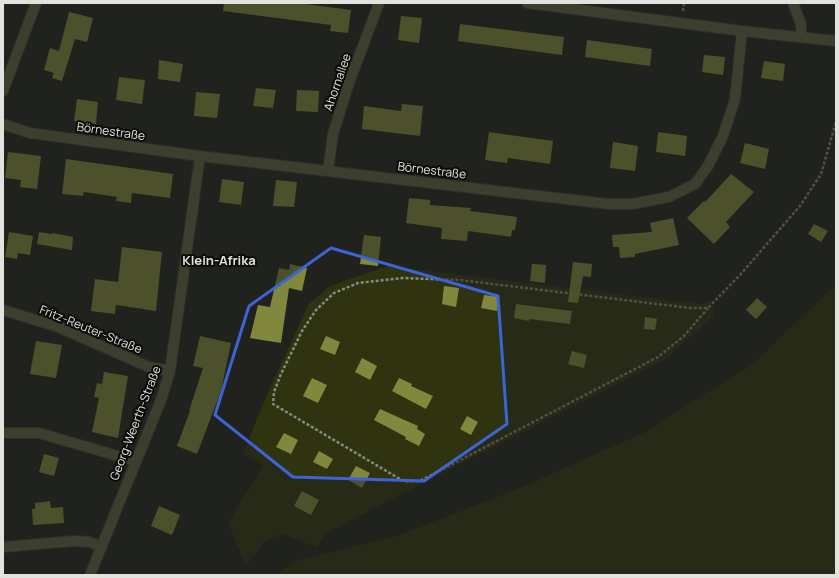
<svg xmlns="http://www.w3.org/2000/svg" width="839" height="578" font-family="Manrope,sans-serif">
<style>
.green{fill:#30330f}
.building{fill:#81883d}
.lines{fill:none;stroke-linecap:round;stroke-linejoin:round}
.minor-casing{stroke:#3c3d38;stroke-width:12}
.path{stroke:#888884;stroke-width:2.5;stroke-dasharray:3 2;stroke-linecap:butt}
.minor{stroke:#5e6244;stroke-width:10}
.marked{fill:none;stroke:#3b64d9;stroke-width:3;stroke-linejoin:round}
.labels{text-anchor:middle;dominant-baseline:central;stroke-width:4;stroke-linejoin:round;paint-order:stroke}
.street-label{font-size:12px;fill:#e2e2df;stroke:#0b0b09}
.neighbourhood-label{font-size:13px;font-weight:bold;fill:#e2e2df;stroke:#0b0b09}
</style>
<rect width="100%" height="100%" fill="#21221d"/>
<path class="green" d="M 388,266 L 700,304 L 711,301 L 714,316 L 664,360 L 326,533 L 317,548 L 283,534 L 265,541 L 246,566 L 228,523 L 263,465 L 243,454 L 262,406 L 308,305 L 330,286 Z
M 836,284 L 836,575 L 276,575 L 294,561 L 397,536 L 522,487 L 645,432 L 755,362 Z"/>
<path class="building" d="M 224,3 L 298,3 L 351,10 L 348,33 L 330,31 L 331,25 L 223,11 Z
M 69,12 L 93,18 L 87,42 L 75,39 L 62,81 L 52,78 L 54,73 L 44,70 L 50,48 L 59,51 Z
M 401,16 L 422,18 L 419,43 L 398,40 Z
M 460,24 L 564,37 L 562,55 L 458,41 Z
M 587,40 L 652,49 L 650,66 L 585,57 Z
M 704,55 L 725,57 L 723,75 L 702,72 Z
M 159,60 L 183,64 L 180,82 L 158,79 Z
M 764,61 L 785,64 L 783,81 L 761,78 Z
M 119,77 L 145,80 L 142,104 L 116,100 Z
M 256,88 L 276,90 L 273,108 L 253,106 Z
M 297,90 L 319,91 L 318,112 L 296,111 Z
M 196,92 L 220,94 L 217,118 L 194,116 Z
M 77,99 L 98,102 L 96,124 L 74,121 Z
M 402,104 L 423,106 L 420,136 L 362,129 L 364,106 L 401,111 Z
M 489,132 L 553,141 L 550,164 L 508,158 L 507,163 L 485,160 Z
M 658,132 L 687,136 L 685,156 L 656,152 Z
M 613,142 L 638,146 L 635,171 L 610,168 Z
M 745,143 L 769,149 L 765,169 L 740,163 Z
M 8,152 L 41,156 L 37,189 L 20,187 L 21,180 L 5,178 Z
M 66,159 L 173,174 L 170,198 L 132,193 L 131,203 L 116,201 L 117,197 L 84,192 L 83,196 L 62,194 Z
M 731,174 L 754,192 L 726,222 L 730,227 L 714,244 L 687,218 L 704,201 L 705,202 Z
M 222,179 L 244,182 L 241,205 L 219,202 Z
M 276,180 L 297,182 L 294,207 L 273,206 Z
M 409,198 L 430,200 L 430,205 L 471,208 L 470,211 L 517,217 L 515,230 L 512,230 L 511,237 L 468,231 L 467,241 L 441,239 L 442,228 L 406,223 Z
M 673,218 L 679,245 L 635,254 L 635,257 L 620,258 L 619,247 L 613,247 L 612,235 L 652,232 L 650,223 Z
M 814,224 L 828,231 L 821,242 L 808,234 Z
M 9,232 L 33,236 L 30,255 L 18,253 L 17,259 L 5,257 Z
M 39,232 L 52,234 L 53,233 L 73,237 L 72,250 L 37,244 Z
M 364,235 L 381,237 L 378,266 L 360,264 Z
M 122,247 L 162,252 L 156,311 L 116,305 L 115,314 L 91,311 L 95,279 L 118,282 Z
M 573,262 L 592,264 L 591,277 L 583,276 L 578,303 L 568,302 Z
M 290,264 L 307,268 L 302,291 L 289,288 L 281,343 L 250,338 L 258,305 L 270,307 L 279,268 L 289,270 Z
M 532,264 L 546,265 L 545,283 L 530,281 Z
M 444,286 L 459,288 L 456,307 L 442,304 Z
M 484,295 L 499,297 L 497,311 L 481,308 Z
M 757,298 L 767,307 L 756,319 L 746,310 Z
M 516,304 L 572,311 L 570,324 L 529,319 L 529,321 L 514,318 Z
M 645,317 L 657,319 L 655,330 L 644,329 Z
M 200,336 L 231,343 L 221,391 L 197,454 L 177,446 L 190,411 L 189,411 L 203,368 L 193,366 Z
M 326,336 L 340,342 L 335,355 L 320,349 Z
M 36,341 L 62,345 L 56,378 L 30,374 Z
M 572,351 L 587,355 L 584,368 L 568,364 Z
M 362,358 L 377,366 L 370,380 L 355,372 Z
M 104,372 L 128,376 L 118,438 L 92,432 L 99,398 L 94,397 L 97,383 L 102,384 Z
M 312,378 L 327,385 L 318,403 L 303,396 Z
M 399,378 L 412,384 L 411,386 L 433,396 L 426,409 L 392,391 Z
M 380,409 L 418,426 L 417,429 L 425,434 L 419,446 L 405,439 L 406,437 L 374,420 Z
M 467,416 L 478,422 L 471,435 L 460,429 Z
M 284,433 L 298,440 L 291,454 L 276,447 Z
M 319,451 L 333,459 L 327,469 L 313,462 Z
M 44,454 L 59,458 L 54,476 L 39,472 Z
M 356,466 L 370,473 L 362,488 L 348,480 Z
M 302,491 L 319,500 L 311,515 L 294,506 Z
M 50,501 L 51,508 L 63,507 L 64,523 L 33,525 L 32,509 L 35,509 L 35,503 Z
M 159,506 L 180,515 L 172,535 L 151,526 Z"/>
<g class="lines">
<g class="minor-casing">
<path id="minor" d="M 527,3 L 742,31 L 836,41
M 793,3 L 801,24 L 801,37
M 3,91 L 36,3
M 3,124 L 30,133 L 200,156 L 608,204 L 632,204 L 669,197 L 695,184 L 708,166 L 723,136 L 735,99 L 742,31
M 328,171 L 333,134 L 349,83 L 379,3
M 3,310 L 58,327 L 149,367 L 170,371
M 3,433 L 39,433 L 135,461
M 3,547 L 74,541 L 90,542 L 102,547
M 90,575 L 161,400 L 170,371 L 200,156"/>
</g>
<path class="path" d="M 683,11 L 684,3
M 708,308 L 684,336 L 658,357 L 420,481 L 405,482 L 273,404 L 274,392 L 281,374 L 302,331 L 316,310 L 334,293 L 358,283 L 402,278 L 460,280 L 690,308 L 708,308 L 739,276 L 800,206 L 821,174 L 836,122"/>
<use href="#minor" class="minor"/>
</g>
<path d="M0 0H839V578H0ZM 331,248 L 498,296 L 507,424 L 424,481 L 293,477 L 215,415 L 249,306 Z" fill="#21221d" fill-opacity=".55" fill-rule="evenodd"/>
<path class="marked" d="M 331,248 L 498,296 L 507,424 L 424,481 L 293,477 L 215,415 L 249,306 Z"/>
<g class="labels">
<g class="street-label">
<text transform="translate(337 82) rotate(-71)">Ahornallee</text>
<text transform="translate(111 131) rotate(8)">Börnestraße</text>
<text transform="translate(432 170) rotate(7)">Börnestraße</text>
<text transform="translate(91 329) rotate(22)">Fritz-Reuter-Straße</text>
<text transform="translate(135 423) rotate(-69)">Georg-Weerth-Straße</text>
</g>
<g class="neighbourhood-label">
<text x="219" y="260">Klein-Afrika</text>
</g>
</g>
<rect width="839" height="578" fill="none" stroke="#e2e2df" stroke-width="8"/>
</svg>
